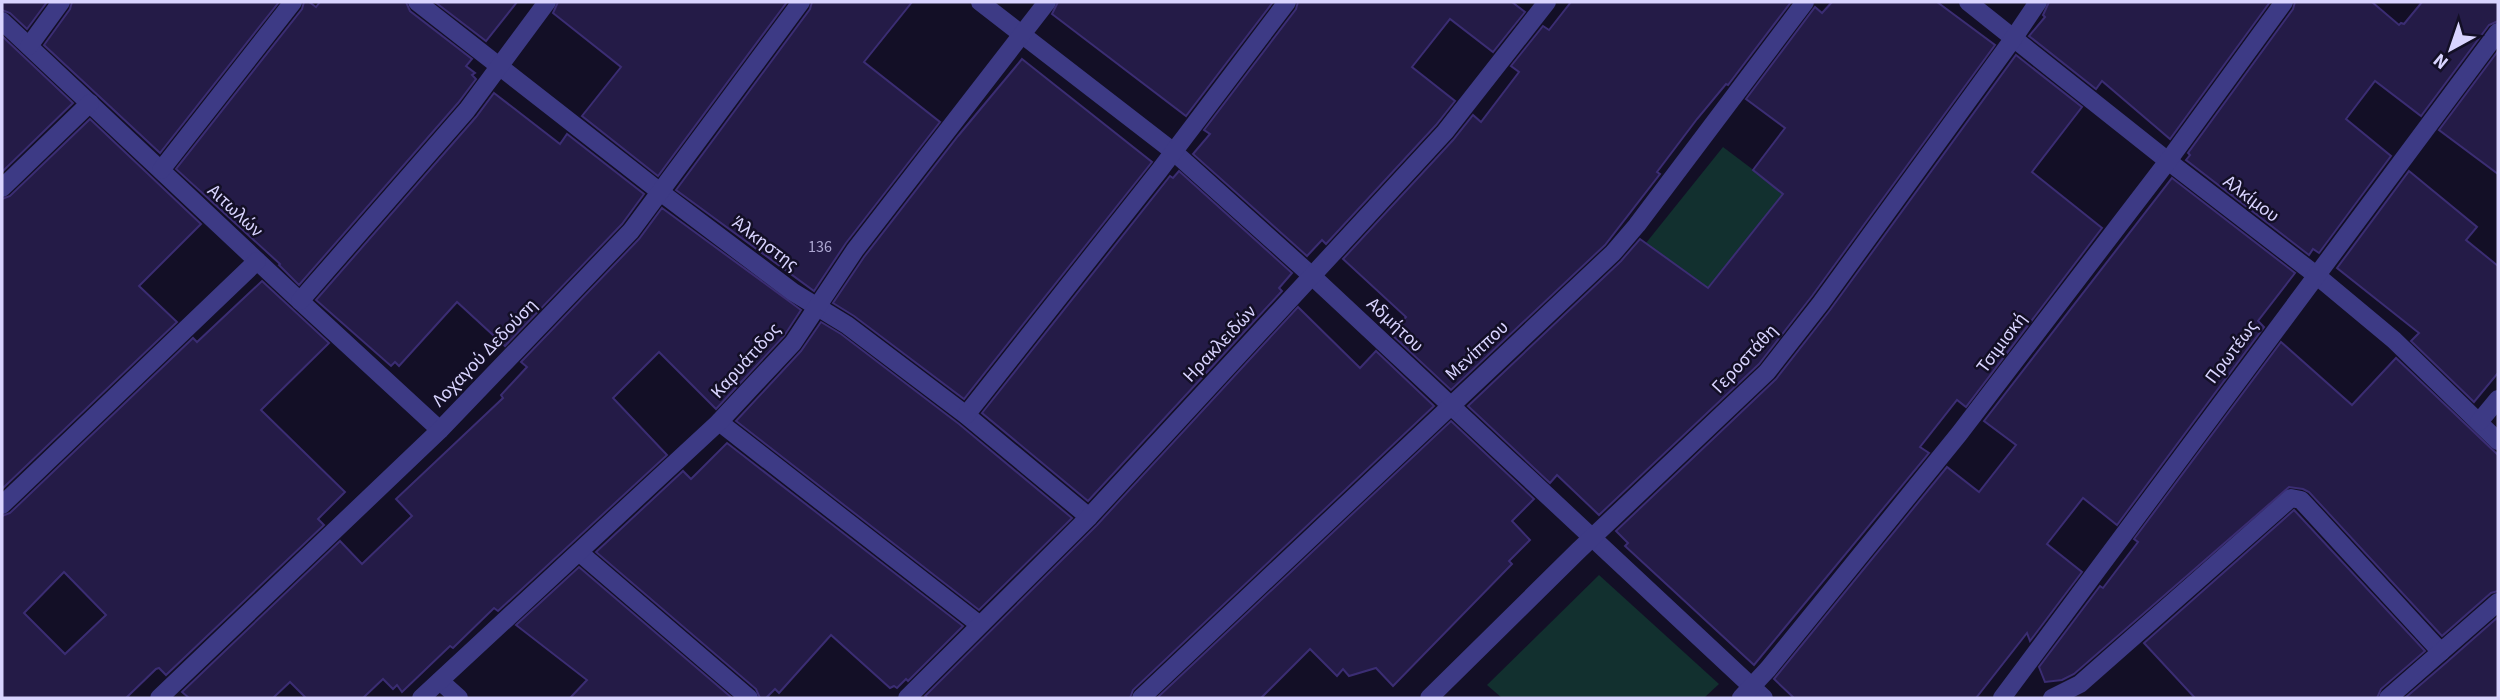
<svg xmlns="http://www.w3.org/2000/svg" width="2500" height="700" viewBox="0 0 2500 700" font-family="'Source Sans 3',sans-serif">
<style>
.green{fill:#12302f}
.building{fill:#241b47;stroke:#3b2d73;stroke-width:2;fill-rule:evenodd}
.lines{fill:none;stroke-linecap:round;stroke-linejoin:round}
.minor{stroke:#3d3a85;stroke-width:18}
.labels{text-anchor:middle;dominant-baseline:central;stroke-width:5;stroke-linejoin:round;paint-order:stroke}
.number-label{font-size:16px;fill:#aca6d1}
.street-label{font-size:19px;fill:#d9d4ff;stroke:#130f26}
</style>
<rect width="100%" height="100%" fill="#130f26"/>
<g class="green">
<polygon points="1723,147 1784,193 1708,288 1646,243"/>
<polygon points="1599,575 1719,684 1704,698 1502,698 1487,685"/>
</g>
<g class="building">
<polygon points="2,2 47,2 27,29 10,13 2,10"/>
<polygon points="72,2 279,2 160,153 44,45 70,9"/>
<polygon points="304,2 309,2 316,7 320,2 406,2 410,11 472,59 466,66 475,73 472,75 476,79 458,103 299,285 279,265 280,264 176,169 302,9"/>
<polygon points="435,2 517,2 486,41"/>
<polygon points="558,2 787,2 658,176 582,116 621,67 553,13"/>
<polygon points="812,2 912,2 864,62 940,122 846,243 814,291 676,190 810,9"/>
<polygon points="1058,2 1273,2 1186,116 1052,14"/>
<polygon points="1298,2 1512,2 1525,12 1493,52 1450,19 1412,67 1455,101 1436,125 1326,244 1322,240 1307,256 1193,154 1210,134 1204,130 1296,9"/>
<polygon points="1571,2 1791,2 1728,85 1726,84 1697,119 1657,172 1660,174 1605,245 1451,390 1391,334 1406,317 1343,259 1453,140 1473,115 1481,122 1519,72 1511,66 1543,26 1549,30"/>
<polygon points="1832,2 1937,2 1995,45 1812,296 1759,364 1599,515 1557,475 1550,483 1468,406 1621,261 1640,239 1708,288 1783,194 1753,170 1785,128 1746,99 1815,7 1822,13"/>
<polygon points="2049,2 2270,2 2170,139 2102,81 2096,89 2029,36 2045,17 2043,15"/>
<polygon points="2295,2 2372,2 2399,25 2401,23 2404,24 2422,2 2498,2 2498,21 2489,25 2421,116 2375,81 2346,119 2391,156 2319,253 2313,249 2309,255 2186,160 2190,155 2188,153 2293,9"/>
<polygon points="2,36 73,103 2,172"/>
<polygon points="2498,51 2498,174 2439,130"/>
<polygon points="2016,55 2082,107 2032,172 2102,228 1966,407 1957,400 1920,447 1929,453 1754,665 1625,546 1628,543 1616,531 1776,379 1830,310"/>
<polygon points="1022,59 1152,162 964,399 854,316 833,303 864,257 958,136"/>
<polygon points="494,93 560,144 567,134 644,194 622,224 505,346 457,302 399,366 395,362 391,366 316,300 476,117"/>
<polygon points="90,119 201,224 139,286 177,322 2,489 2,199 10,196"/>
<polygon points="1179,171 1292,273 1279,288 1282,291 1088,501 982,413 1170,176 1173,178"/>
<polygon points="2409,171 2477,227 2466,240 2498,266 2498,373 2474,402 2411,341 2419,333 2337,268"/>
<polygon points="2172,178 2295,273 2258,321 2264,327 2117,525 2083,498 2047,544 2082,572 2030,641 2027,633 1976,698 1794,698 1774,679 1947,467 1979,492 2016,445 1984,421"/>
<polygon points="662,208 801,310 784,336 716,409 659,352 613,398 667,455 498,611 494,608 453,648 450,646 402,692 397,685 393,689 383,679 363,698 306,698 290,682 273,698 189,698 182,692 340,541 362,564 412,516 396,499 503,398 501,395 527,367 521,362 639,239"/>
<path d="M 262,281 L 329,343 L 261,410 L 345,492 L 318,519 L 324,525 L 166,675 L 159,668 L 156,669 L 126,698 L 2,698 L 2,516 L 10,513 L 193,338 L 197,342 ZM 64,572 L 106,615 L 65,654 L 24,613 Z"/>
<polygon points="1298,307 1360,368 1376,351 1434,406 1133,690 1130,698 928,698 925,696 1097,525"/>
<polygon points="821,322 841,334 959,424 1072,518 979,610 736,421 801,351"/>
<polygon points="2281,342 2352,405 2396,358 2498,455 2498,591 2491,593 2442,636 2309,492 2303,489 2289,487 2074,674 2062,680 2045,682 2039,667 2100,586 2103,588 2138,542 2134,539"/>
<polygon points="1451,421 1534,499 1512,521 1530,540 1509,561 1512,564 1393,686 1376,668 1349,676 1343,669 1337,676 1310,649 1261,698 1157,698"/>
<polygon points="727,443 963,626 908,681 906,679 897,688 894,686 890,688 831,635 779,693 775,689 766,698 760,698 756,689 596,552 683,471 691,479"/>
<polygon points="2294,510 2425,651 2381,689 2377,698 2195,698 2144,643"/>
<polygon points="579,567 732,698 570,698 587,680 516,625"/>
<polygon points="2498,617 2498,698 2405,698 2448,661"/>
</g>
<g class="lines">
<g class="minor">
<polyline points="417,2 659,191 793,292 847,325 966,415 1089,517"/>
<polyline points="980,2 1174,152 1312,276 1764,698"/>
<polyline points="1968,2 2168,161 2316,275 2394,340 2498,441"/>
<polyline points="2,21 300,301 440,430"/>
<polyline points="29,46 61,2"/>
<polyline points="161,170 293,2"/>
<polyline points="2,188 90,103"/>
<polyline points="300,301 467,110 547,2"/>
<polyline points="966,415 1159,171 1287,2"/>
<polyline points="719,422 980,625"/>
<polyline points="2479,422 2498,399"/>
<polyline points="2,505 257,261"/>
<polyline points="580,553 749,698"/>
<polyline points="440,681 459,698"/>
<polyline points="159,698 440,430 631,231 801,2"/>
<polyline points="421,698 719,422 793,343 855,250 1047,2"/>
<polyline points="907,698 1089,517 1445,132 1547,2"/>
<polyline points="1141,698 1613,253 1637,225 1805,2"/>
<polyline points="1429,698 1579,550 1767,372 1821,303 2013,39 2038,2"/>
<polyline points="1741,698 1768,669 1959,434 2168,161 2284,2"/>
<polyline points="2002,698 2498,32"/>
<polyline points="2052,698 2080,684 2291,498 2301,500 2441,652"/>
<polyline points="2388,698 2498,602"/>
</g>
</g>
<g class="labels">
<g class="number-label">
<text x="820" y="247">136</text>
</g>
<g class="street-label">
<text transform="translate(2251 199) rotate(37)">Αλκίμου</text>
<text transform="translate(235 211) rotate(43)">Αιτωλών</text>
<text transform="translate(765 244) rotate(37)">Άλκηστης</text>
<text transform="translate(1395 325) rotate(43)">Αδμήτου</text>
<text transform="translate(2002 343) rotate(-53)">Τσιμισκή</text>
<text transform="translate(1220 344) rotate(-47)">Ηρακλειδών</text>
<text transform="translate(1477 351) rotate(-43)">Μενίππου</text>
<text transform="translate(2232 352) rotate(-53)">Πρωτέως</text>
<text transform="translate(485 353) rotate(-46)">Λοχαγού Δεδούση</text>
<text transform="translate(1745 359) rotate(-47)">Γεροστάθη</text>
<text transform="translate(746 361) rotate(-48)">Καρυάτιδος</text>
</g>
</g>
<rect width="2500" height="700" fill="none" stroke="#d9d4ff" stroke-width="7"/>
<g transform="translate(2451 49) rotate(220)" stroke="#130f26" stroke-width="5" paint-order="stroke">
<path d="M0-5L12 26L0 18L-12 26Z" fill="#d9d4ff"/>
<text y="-10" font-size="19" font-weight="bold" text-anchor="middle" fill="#d9d4ff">N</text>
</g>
</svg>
